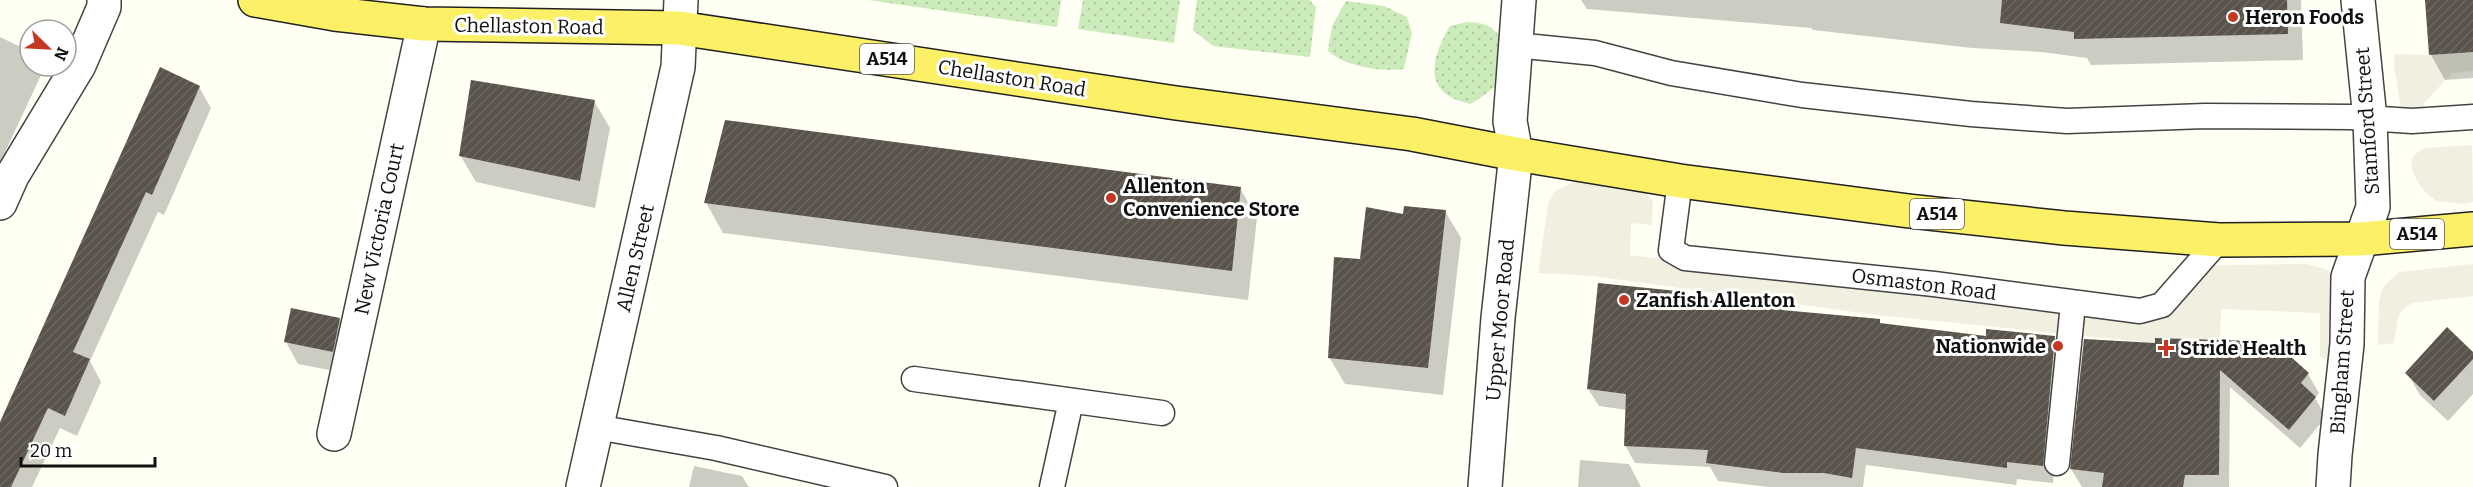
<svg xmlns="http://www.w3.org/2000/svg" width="2473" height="487" viewBox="0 0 2473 487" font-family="Bitter,serif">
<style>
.grass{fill:url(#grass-dots)}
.plaza{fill:#f1efe0}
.shadow{fill:#0003}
.building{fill:url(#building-hatch)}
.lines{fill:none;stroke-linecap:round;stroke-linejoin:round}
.service-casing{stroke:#434343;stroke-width:27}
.minor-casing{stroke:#434343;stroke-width:36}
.tertiary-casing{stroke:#434343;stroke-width:36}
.primary-casing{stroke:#212121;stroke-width:36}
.service{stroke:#fff;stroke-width:24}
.minor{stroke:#fff;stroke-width:33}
.tertiary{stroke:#fff;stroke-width:33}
.primary{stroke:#fcf166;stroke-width:33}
.poi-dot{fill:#c53723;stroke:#fff;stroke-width:2}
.labels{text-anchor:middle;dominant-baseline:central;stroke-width:6;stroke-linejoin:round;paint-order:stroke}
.shield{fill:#fff;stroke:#585858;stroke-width:1.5}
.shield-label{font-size:18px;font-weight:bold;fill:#101010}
.poi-label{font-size:20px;font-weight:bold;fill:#101010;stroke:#fff;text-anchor:start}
.street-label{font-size:20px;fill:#101010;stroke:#fff}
</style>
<defs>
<pattern id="grass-dots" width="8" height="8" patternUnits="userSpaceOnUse" patternTransform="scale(1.5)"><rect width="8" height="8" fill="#ccebbb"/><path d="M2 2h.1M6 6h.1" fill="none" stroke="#aec8a0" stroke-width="1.8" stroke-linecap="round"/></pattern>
<pattern id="building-hatch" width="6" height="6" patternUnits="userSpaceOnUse" patternTransform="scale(1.5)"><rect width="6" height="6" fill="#59534c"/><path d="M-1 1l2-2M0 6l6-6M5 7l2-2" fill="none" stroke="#6c6761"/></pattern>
</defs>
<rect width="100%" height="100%" fill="#fffff3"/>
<g class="grass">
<polygon points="868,0 1061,0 1057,27"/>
<polygon points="1083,0 1180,0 1174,43 1078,29"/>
<polygon points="1197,0 1309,0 1316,7 1310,57 1213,46 1193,30"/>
<path d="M 1346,1 L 1384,6 L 1407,17 L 1412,33 L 1404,69 C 1381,72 1346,67 1328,51 L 1332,26 Z"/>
<path d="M 1467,22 C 1486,23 1491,25 1503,40 C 1501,80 1507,81 1471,104 C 1422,94 1430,60 1450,26 Z"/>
</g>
<g class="plaza">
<polygon points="2473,52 2473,71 2452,73 2424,103 2424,120 2401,109 2394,66 2395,54 2429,55"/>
<polygon points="2472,145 2473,202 2463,204 2436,201 2423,190 2413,173 2411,163 2414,155 2424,148"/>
<polygon points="1580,179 1644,189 1653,202 1652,225 1631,223 1630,255 2117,316 2151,322 2167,311 2212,265 2307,264 2328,270 2340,286 2338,364 2320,357 2320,313 2221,309 2220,340 2155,343 1876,315 1593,276 1538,273 1548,204 1555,191"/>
<polygon points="2473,264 2473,296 2413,303 2404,308 2398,317 2394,343 2378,345 2379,301 2382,289 2390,280 2400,272"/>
</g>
<g class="shadow">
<polygon points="1581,0 2301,0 2303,60 2091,65 2087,58 2041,52 1972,48 1813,30 1811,28 1587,9"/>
<polygon points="2427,0 2473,0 2473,78 2445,80 2431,55"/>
<polygon points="0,37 29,51 30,66 38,66 42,73 0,163"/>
<polygon points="199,87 211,108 164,215 158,212 90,361 101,382 77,436 60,428 32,487 0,487 0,425"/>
<polygon points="594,101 610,128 595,208 476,182 460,155"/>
<polygon points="726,122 1240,188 1257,218 1248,300 723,233 706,203"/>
<polygon points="1445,211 1461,238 1443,395 1345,384 1329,357 1361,260 1404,215"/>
<polygon points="1676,292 1680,299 1781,309 1783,312 1879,321 1882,325 1987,338 2055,337 2065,355 2053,483 2017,479 2016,485 1866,465 1863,487 1769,487 1718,481 1710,467 1635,463 1625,445 1627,410 1599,406 1588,389"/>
<polygon points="339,319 352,341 345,373 298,364 286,342"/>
<polygon points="2085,340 2264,353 2308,374 2319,393 2315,398 2326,417 2300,448 2230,387 2229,487 2082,487 2071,469"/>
<polygon points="2473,354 2473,394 2448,421 2420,395 2407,373"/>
<polygon points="1580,460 1629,464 1641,487 1578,487"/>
<polygon points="694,466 742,476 748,486 751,487 689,487"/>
</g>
<g class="building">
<polygon points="2002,0 2287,0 2288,34 2074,39 2074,32 2000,23"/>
<polygon points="2425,0 2473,0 2473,52 2429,55"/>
<polygon points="160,67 200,86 152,195 146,192 73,352 90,359 65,416 48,408 11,487 0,487 0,422"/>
<polygon points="471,80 595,100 580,181 459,156"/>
<polygon points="725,120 1241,187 1232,271 704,203"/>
<polygon points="1404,206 1446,210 1428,368 1328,358 1334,257 1360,259 1366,207 1403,214"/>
<polygon points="1598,283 1677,291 1676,297 1782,307 1782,310 1880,319 1880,323 1986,336 1986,329 2055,336 2043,466 2007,462 2007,468 1856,448 1852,478 1824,473 1783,473 1706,463 1708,450 1624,446 1626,394 1587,389"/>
<polygon points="291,308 340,318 333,352 284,342"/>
<polygon points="2447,327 2473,352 2473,359 2434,401 2405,373"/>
<polygon points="2155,338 2252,341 2264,351 2273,341 2309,373 2301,383 2316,397 2289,430 2220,370 2219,475 2185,475 2183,487 2102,487 2104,473 2070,469 2084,339 2155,343"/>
</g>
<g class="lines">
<g class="service-casing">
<g id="service">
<polyline points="1515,45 1595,53 1671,73 1802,95 1971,114 2067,121 2205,116 2351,117 2412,121 2473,117"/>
<polyline points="1680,181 1671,250 1685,258 1934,284 2140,311 2162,305 2219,240"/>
<polyline points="914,379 1162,413"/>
<polyline points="596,427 716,448 885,487"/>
<polyline points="2057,463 2073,304"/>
<polyline points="1052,487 1071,401"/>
</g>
</g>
<g class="minor-casing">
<g id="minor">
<polyline points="1516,154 1510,121 1519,0"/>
<polyline points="0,203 12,176 79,65 104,7 104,0"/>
<polyline points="334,434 424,24"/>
<polyline points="583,487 678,67 681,0"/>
<polyline points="2333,487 2335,455 2347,344 2348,277 2373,207 2370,119 2358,0"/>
</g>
</g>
<g class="tertiary-casing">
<polyline id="tertiary" points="1485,487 1498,318 1516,154"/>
</g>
<g class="primary-casing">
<polyline id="primary" points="255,0 335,14 424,24 679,28 1176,103 1412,134 1516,154 1680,181 1909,211 2064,228 2219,240 2361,239 2473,229"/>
</g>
<use href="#service" class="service"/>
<use href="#minor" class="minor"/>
<use href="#tertiary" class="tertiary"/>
<use href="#primary" class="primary"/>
</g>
<g class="poi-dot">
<circle cx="2233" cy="17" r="6"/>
<circle cx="1111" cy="198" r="6"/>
<circle cx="1624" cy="300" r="6"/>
<circle cx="2058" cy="346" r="6"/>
<path d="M2163 339h6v6h6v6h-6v6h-6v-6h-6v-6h6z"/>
</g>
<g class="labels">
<g class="shield">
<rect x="860" y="44" width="54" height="30" rx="4.5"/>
<rect x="1910" y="199" width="54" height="30" rx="4.5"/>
<rect x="2390" y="219" width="54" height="30" rx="4.5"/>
</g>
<g class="shield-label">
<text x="887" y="59">A514</text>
<text x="1937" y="214">A514</text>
<text x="2417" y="234">A514</text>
</g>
<g class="poi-label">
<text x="2245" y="17">Heron Foods</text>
<text x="1123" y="186">Allenton<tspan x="1123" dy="23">Convenience Store</tspan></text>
<text x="1636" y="300">Zanfish Allenton</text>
<text x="2046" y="346" text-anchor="end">Nationwide</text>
<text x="2180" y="348">Stride Health</text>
</g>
<g class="street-label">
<text transform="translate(529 26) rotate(1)">Chellaston Road</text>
<text transform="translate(1012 78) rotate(9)">Chellaston Road</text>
<text transform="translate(2367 121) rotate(-94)">Stamford Street</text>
<text transform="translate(379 229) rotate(-78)">New Victoria Court</text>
<text transform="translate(635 258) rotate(-77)">Allen Street</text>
<text transform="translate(1924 284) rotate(7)">Osmaston Road</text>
<text transform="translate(1500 320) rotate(-85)">Upper Moor Road</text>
<text transform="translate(2342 362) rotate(-86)">Bingham Street</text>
</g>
</g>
<g transform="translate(48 48) rotate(114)"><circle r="28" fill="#ffffff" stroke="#9f9f9f" stroke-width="1.5"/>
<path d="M0-4.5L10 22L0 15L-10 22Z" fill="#c53723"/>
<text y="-9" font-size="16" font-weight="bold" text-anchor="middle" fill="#101010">N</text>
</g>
<path d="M21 457v9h134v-9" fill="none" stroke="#101010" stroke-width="3"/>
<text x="30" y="457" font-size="18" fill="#101010" stroke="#ffffff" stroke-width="4.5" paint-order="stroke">20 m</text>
</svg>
